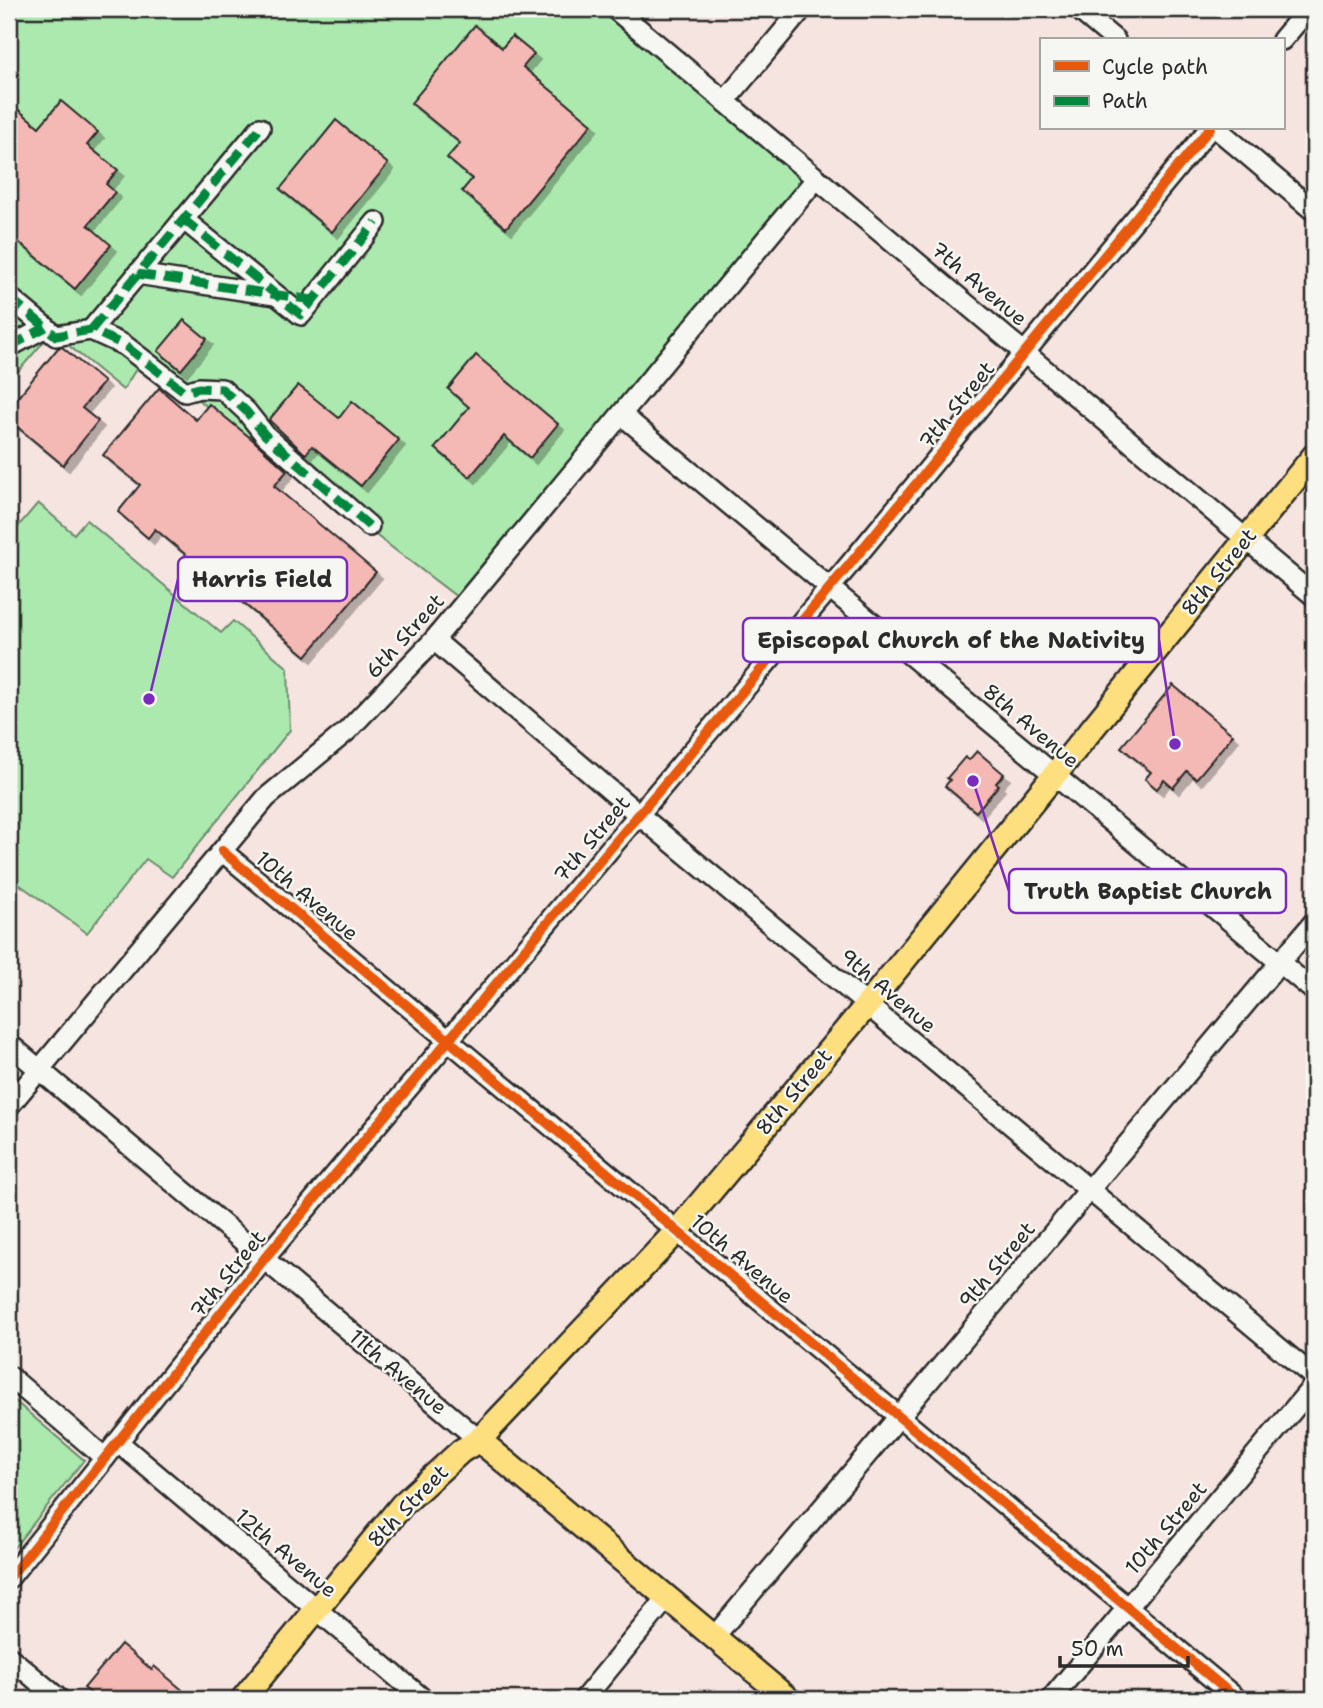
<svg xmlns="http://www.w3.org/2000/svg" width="1323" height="1708" viewBox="0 0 1323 1708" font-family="'Shantell Sans',sans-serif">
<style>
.green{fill:#ace9af;stroke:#6c8a6d;stroke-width:2}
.building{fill:#f5b9b5;stroke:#2b2b2b;stroke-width:2;filter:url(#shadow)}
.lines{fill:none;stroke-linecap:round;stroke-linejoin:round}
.minor-casing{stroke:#2b2b2b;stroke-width:24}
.major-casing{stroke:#2b2b2b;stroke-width:28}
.minor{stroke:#f6f6f2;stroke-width:19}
.major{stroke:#fedf80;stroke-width:23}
.quiet{stroke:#00873e;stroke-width:9;stroke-dasharray:18 9;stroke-linecap:butt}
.cycleway-casing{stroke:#f6f6f2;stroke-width:15}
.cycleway{stroke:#e8590c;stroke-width:10}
.labels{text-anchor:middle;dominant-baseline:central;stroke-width:5;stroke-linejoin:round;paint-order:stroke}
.street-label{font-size:21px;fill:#2b2b2b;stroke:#f6f6f2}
.leader{fill:none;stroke:#7b2cbf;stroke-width:2.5}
.callout-dot{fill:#7b2cbf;stroke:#f6f6f2;stroke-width:2.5}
.callout{fill:#f6f6f2;stroke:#7b2cbf;stroke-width:2.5}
.callout-label{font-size:23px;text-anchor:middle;font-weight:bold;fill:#2b2b2b}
</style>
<defs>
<filter id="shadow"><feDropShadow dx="6" dy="6" stdDeviation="0" flood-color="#0004"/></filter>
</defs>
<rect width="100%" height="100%" fill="#f6e4e0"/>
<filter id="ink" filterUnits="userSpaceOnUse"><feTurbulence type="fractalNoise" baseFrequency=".0143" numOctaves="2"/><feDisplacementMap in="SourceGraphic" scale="14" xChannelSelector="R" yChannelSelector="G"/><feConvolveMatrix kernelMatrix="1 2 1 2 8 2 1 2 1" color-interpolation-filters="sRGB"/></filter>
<g filter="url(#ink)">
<g class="green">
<polygon points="9,9 615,9 816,179 465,603 143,358 123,390 52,332 9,382"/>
<polygon points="38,503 74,534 86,520 221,633 233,621 288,668 290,730 172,877 146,859 87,933 9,877 9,537"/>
<polygon points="9,1396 84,1460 9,1554"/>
</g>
<g class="building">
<polygon points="475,25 502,48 512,36 534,54 523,67 592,124 506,228 462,191 472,179 447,158 460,143 411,103"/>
<polygon points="61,101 98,132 87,145 118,170 106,184 115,192 88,225 111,245 75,289 9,234 9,102 39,127"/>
<polygon points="336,120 388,164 332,232 280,189"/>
<polygon points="184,320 207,339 181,370 158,351"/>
<polygon points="62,347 104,382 82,408 98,421 63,465 9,420 9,408 58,348"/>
<polygon points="476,355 558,424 530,458 504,436 470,477 435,448 469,407 448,389"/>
<polygon points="298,385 339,418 352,401 399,440 361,486 312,446 306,454 303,452 269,420"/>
<polygon points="159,388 196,420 209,404 253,440 287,471 274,486 376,572 306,656 155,529 148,538 118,512 140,485 103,455"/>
<polygon points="1173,685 1233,735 1196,779 1187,771 1173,788 1164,780 1157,789 1145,779 1151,772 1121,747"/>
<polygon points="977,751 1004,774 996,783 999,785 976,812 945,786 950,780 947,778 965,757 969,760"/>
<polygon points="121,1644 152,1670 154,1666 193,1699 98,1699 84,1688"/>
</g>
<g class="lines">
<g class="minor-casing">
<g id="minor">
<polyline points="615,9 1314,596"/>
<polyline points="1078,9 1115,40"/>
<polyline points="1282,40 1308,9"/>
<polyline points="725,101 802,9"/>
<polyline points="1216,128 1314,211"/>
<polyline points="183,219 301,315 376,222"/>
<polyline points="137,274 275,295"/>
<polyline points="9,297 56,336 91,330 124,345 185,392 199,388 222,389 246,411 265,435 369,526"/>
<polyline points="91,330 260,128"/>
<polyline points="9,347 46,327"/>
<polyline points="622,415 1314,991"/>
<polyline points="434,640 638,814 1314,1377"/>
<polyline points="222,851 1237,1699"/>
<polyline points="9,1044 479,1440"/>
<polyline points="9,1106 266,798 347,731 434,640 816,179"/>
<polyline points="9,1376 105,1458"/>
<polyline points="118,1442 423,1699"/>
<polyline points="9,1578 264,1259 850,564 1210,128"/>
<polyline points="714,1637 1314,922"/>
<polyline points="9,1657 59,1699"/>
<polyline points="584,1699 667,1598"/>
<polyline points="1051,1699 1314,1385"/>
</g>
</g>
<g class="major-casing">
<g id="major">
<polyline points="479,1440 788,1699"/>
<polyline points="243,1699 402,1505 461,1451 479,1440 678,1230 868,1004 1314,456"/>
</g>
</g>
<use href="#minor" class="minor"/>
<use href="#major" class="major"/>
<g class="quiet">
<polyline points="183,219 301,315 376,222"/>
<polyline points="137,274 313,300"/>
<polyline points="9,297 56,336 91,330 124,345 185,392 199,388 222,389 246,411 265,435 369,526"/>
<polyline points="91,330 260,128"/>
<polyline points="9,347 46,327"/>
</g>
<g class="cycleway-casing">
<g id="cycleway">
<polyline points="222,851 1237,1699"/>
<polyline points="9,1578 264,1259 850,564 1210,128"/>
</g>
</g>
<use href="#cycleway" class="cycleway"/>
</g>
</g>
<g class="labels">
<g class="street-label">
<text transform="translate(979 284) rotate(40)">7th Avenue</text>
<text transform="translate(957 405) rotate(-51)">7th Street</text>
<text transform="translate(1219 572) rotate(-51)">8th Street</text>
<text transform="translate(405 636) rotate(-48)">6th Street</text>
<text transform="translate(1031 726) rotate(40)">8th Avenue</text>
<text transform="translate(592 839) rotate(-50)">7th Street</text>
<text transform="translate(307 896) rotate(40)">10th Avenue</text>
<text transform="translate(888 991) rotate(40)">9th Avenue</text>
<text transform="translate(794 1092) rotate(-50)">8th Street</text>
<text transform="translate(742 1259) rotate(40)">10th Avenue</text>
<text transform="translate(997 1265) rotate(-50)">9th Street</text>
<text transform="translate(228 1274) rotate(-51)">7th Street</text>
<text transform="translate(398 1372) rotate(40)">11th Avenue</text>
<text transform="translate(408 1506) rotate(-46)">8th Street</text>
<text transform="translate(1166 1528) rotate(-50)">10th Street</text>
<text transform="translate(286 1553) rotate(40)">12th Avenue</text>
</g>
</g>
<path class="leader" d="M149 699L178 579M1175 744L1159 640M973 781L1009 891"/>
<g class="callout-dot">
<circle cx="149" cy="699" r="7"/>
<circle cx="1175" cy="744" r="7"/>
<circle cx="973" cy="781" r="7"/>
</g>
<g class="callout">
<rect x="178" y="557" width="169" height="44" rx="7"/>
<rect x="743" y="618" width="416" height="44" rx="7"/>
<rect x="1009" y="869" width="277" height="44" rx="7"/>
</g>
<g class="callout-label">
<text x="262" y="587">Harris Field</text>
<text x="951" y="648">Episcopal Church of the Nativity</text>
<text x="1148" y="899">Truth Baptist Church</text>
</g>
<rect width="1323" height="1708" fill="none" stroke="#f6f6f2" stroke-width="35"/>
<rect x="18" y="18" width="1288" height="1673" fill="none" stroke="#2b2b2b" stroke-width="2.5" filter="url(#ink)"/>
<rect x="1040" y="38" width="245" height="91" fill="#f6f6f2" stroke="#a5a5a2" stroke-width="2"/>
<rect x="1054" y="61" width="35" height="10" fill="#e8590c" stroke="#a5a5a2" stroke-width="2"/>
<text x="1102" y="74" font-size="21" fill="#2b2b2b">Cycle path</text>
<rect x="1054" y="96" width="35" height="10" fill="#00873e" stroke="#a5a5a2" stroke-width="2"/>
<text x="1102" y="108" font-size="21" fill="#2b2b2b">Path</text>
<path d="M1060 1656v10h128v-10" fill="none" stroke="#2b2b2b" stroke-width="3.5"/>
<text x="1071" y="1656" font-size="21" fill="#2b2b2b" stroke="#f6f6f2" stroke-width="5" paint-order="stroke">50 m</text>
</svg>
